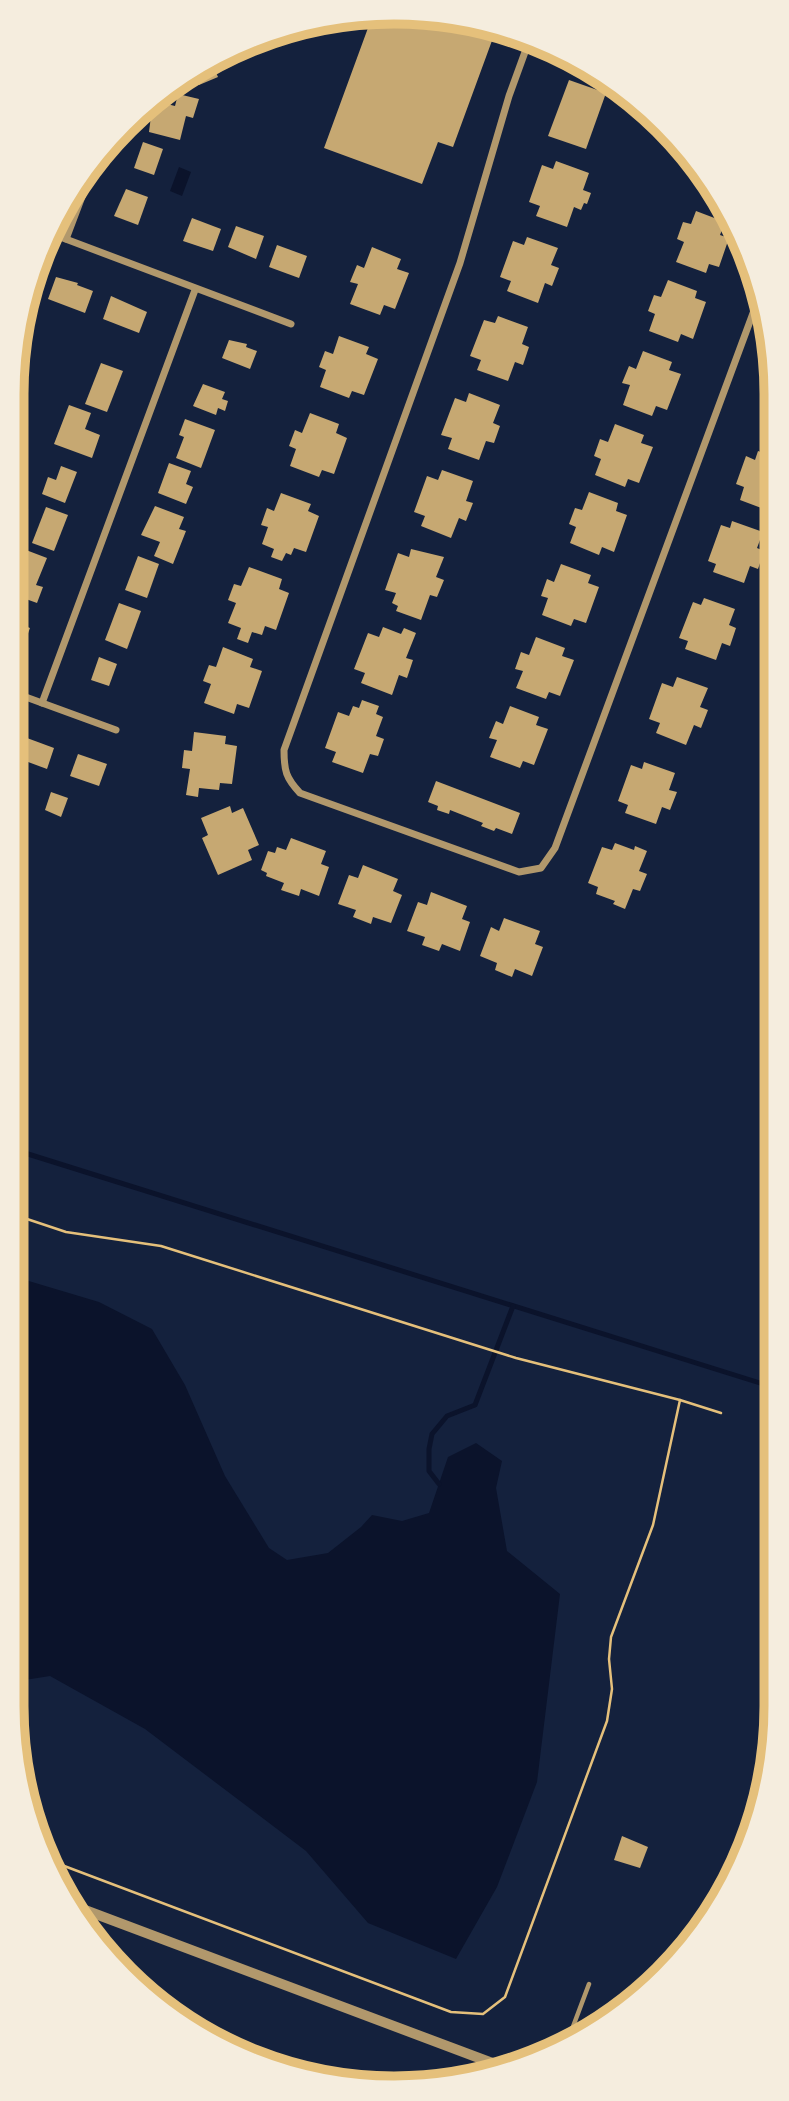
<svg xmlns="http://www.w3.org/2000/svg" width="789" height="2101" viewBox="0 0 789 2101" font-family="'DM Sans',sans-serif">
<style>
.water{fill:#0b132b}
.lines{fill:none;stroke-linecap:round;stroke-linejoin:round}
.stream{stroke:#0b132b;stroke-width:5}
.building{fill:#c6a872}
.path{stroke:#e5c07b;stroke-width:2.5}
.service{stroke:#b1986c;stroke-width:4.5}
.minor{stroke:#b1986c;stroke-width:7}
.tertiary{stroke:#b1986c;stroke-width:10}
.rim{fill:none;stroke:#e5c07b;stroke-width:9}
</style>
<rect width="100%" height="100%" fill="#14213d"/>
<g class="water">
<polygon points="179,167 191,172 182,196 170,191"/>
<polygon points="12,1276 99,1302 152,1329 185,1385 225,1476 269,1548 287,1560 328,1553 361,1527 372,1515 402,1521 429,1513 448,1457 476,1443 502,1461 496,1488 507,1551 560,1594 537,1782 497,1887 456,1959 368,1923 306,1851 145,1729 50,1676 12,1682"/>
</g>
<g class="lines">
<g class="stream">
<polyline points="12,1149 776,1388"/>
<polyline points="439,1484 429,1471 429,1449 432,1434 447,1416 475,1405 513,1306"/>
</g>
</g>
<g class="building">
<polygon points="372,17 497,27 453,147 438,142 422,184 324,148"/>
<polygon points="211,61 218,77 199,85 193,73 204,63"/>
<polygon points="569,80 606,93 586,149 548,136"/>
<polygon points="178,94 199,99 193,118 186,116 180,140 149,132 152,108 159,102 175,106"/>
<polygon points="143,142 163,149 154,175 134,168"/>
<polygon points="556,161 589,173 583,190 591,193 587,204 584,203 581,210 574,207 567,227 536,216 540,206 529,202 542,165 553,169"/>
<polygon points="709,182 720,200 704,194"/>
<polygon points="126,189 148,197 138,225 114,216"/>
<polygon points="696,211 725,222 720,235 729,238 719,267 709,264 706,273 676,262 684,242 677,239 683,222 691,224"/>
<polygon points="192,218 221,229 213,251 183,241"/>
<polygon points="236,226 264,236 256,259 228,247"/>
<polygon points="527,237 558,248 551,265 559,268 552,286 545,283 538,303 507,291 511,281 500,277 513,241 524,245"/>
<polygon points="277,245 307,256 299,278 269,267"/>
<polygon points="372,247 401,259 397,269 409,273 395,309 384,305 380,315 350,304 358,284 350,282 357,265 364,268"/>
<polygon points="37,271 47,275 39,297 27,292"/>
<polygon points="56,277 78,283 77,285 93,291 85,313 48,299"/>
<polygon points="668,280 697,291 695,298 706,302 693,339 681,334 678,342 649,331 655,314 648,311 654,295 661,297"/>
<polygon points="111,296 147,312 139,333 103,319"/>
<polygon points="24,307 33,311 28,323 22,321"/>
<polygon points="498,316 528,327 522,344 529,347 523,365 515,362 508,381 477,370 481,360 470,356 484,320 495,323"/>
<polygon points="339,336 369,347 366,354 378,359 364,395 352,391 349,398 320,387 326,370 319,367 325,351 333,354"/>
<polygon points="229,340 247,344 246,347 257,351 250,369 222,358"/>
<polygon points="643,351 672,362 669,370 681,374 667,410 656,406 652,416 623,405 630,385 622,383 629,366 636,369"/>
<polygon points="101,363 123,371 107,412 85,404"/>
<polygon points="15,376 25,380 18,397 12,395"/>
<polygon points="203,384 225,392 222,399 228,401 225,411 218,408 216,415 193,406"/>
<polygon points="771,390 774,391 774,429 767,426 772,414 764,411"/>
<polygon points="469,393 500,405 493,423 500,426 494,443 486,441 479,460 448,449 452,438 441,435 455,398 466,402"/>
<polygon points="69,405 91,413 85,429 100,435 92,458 54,444"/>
<polygon points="310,413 339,424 336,433 347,438 334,474 322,470 319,477 290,466 296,449 289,446 295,430 302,433"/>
<polygon points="185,419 215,430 201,468 176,458 184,437 179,435"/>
<polygon points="615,424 644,435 641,443 653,447 639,483 628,479 625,487 595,475 601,459 594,456 600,439 608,442"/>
<polygon points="758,451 774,457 774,499 769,511 740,500 744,487 736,484 746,456 755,460"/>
<polygon points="169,463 191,471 186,484 193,487 186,504 158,493"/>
<polygon points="61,466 77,472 65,503 42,494 48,477 56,480"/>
<polygon points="442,470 473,481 466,501 473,503 466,521 459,518 451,538 421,526 425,516 414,512 427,476 438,480"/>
<polygon points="589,492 618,503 616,511 627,515 614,552 602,547 599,555 570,543 576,527 569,524 575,508 582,510"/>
<polygon points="281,493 311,504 308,511 319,516 306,552 294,548 291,555 286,553 282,561 271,557 274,549 262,544 268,527 261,525 267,508 274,511"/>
<polygon points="155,506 184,517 179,529 186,531 173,564 154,556 160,542 141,535"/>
<polygon points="46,507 68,515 54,551 32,543"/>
<polygon points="732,521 763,532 757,548 764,551 758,569 750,566 744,583 713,572 716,564 708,561 721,525 730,528"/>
<polygon points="411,549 444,557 436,577 444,580 437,597 430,595 421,620 396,611 398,606 392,603 396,593 385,590 398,553 409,557"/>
<polygon points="26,550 47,558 36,585 43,587 37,603 12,594 12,584"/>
<polygon points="138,556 159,564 147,598 125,590"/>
<polygon points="561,564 591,575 588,583 599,587 586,623 574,619 571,626 542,615 548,598 541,596 547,579 554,582"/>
<polygon points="249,567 282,579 279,589 289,593 276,630 265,626 262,635 252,632 248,643 237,639 241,628 228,623 236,603 228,600 234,584 241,586"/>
<polygon points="704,598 735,609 729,625 736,628 730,646 722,643 716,660 685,649 688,641 679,638 693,602 701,605"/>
<polygon points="119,603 141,611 127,649 105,640"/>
<polygon points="12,621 30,628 23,647 12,643"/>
<polygon points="383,627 401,634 404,628 416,633 406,658 413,660 407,678 399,675 392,695 361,683 365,673 354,669 368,633 379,637"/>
<polygon points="536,637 565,648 562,656 574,660 560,696 549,692 546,699 516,688 523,671 515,669 521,652 529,655"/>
<polygon points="223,647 253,659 250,667 262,671 249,708 237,704 234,714 204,703 211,684 203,681 209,665 216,667"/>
<polygon points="99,657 117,664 109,686 91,680"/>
<polygon points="677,677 708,688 700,707 708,710 701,728 694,725 686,745 656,733 660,723 649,719 662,683 673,687"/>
<polygon points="362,700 379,706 376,714 383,717 376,736 384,739 378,756 370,754 363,773 332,762 336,752 325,748 338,712 349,716 353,706 359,708"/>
<polygon points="510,706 539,717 536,725 548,729 534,765 523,761 520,768 490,757 497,740 489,738 496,721 503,724"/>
<polygon points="194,732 226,736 225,744 237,746 232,784 220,783 219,790 199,788 198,797 186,795 190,769 182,768 184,750 192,751"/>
<polygon points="27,738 54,748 47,769 20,759"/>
<polygon points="78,754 107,764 99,786 70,776"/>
<polygon points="644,762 675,773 669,790 677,792 670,810 662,807 656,824 625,813 628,805 618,801 631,765 642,769"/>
<polygon points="436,781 520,813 512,834 496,828 494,831 481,826 483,823 450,810 449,814 437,810 438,806 428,802"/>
<polygon points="51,792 68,798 61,817 45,810"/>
<polygon points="230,806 232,813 243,808 259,845 248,850 252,860 218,875 202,838 208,835 201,818"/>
<polygon points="291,838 326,851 321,864 329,867 319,896 301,889 299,896 281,890 284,883 266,876 267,873 261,870 268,851 275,853 277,847 286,850"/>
<polygon points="615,843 634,850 635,846 647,851 639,871 647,874 640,891 633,889 625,909 613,904 615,901 596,894 598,887 588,883 602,847 612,850"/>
<polygon points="363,865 398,879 393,891 402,895 391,923 373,917 371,924 353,917 356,910 338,904 349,875 358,878"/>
<polygon points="431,892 467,906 462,919 470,922 460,951 442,944 439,951 422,945 425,937 407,931 418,902 427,905"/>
<polygon points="504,918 540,931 535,944 543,947 532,976 515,969 512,977 495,970 497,963 480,956 491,927 499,931"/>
<polygon points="26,1790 33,1795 35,1799 33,1806 29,1809"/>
<polygon points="622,1836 648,1847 640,1868 614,1860"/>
</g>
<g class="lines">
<g class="path">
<polyline points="12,1214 66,1232 161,1246 516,1358 680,1400 653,1525 611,1637 609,1659 612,1689 607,1721 505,1997 483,2014 451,2012 51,1861"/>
<polyline points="680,1400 721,1413"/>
</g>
<g class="service">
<polyline points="307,28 317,28 327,21"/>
<polyline points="738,1858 768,1776"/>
<polyline points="568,2040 589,1984"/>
</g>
<g class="minor">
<path d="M 529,41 L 509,96 L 460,263 L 284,750 C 284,771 286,778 300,793 L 519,872 L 541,868 L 555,848 L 759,297"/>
<polyline points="55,235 291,324"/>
<polyline points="66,239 97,157"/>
<polyline points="12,692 116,730"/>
<polyline points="42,703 195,290"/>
</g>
<polyline class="tertiary" points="77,1907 503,2067"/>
</g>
<path d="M0 0H789V2101H0ZM394 24H394A370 370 0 0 1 764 394V1706A370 370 0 0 1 394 2076H394A370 370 0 0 1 24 1706V394A370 370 0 0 1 394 24Z" fill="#f5edde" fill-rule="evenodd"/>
<path class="rim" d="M394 24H394A370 370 0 0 1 764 394V1706A370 370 0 0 1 394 2076H394A370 370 0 0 1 24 1706V394A370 370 0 0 1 394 24Z"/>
</svg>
